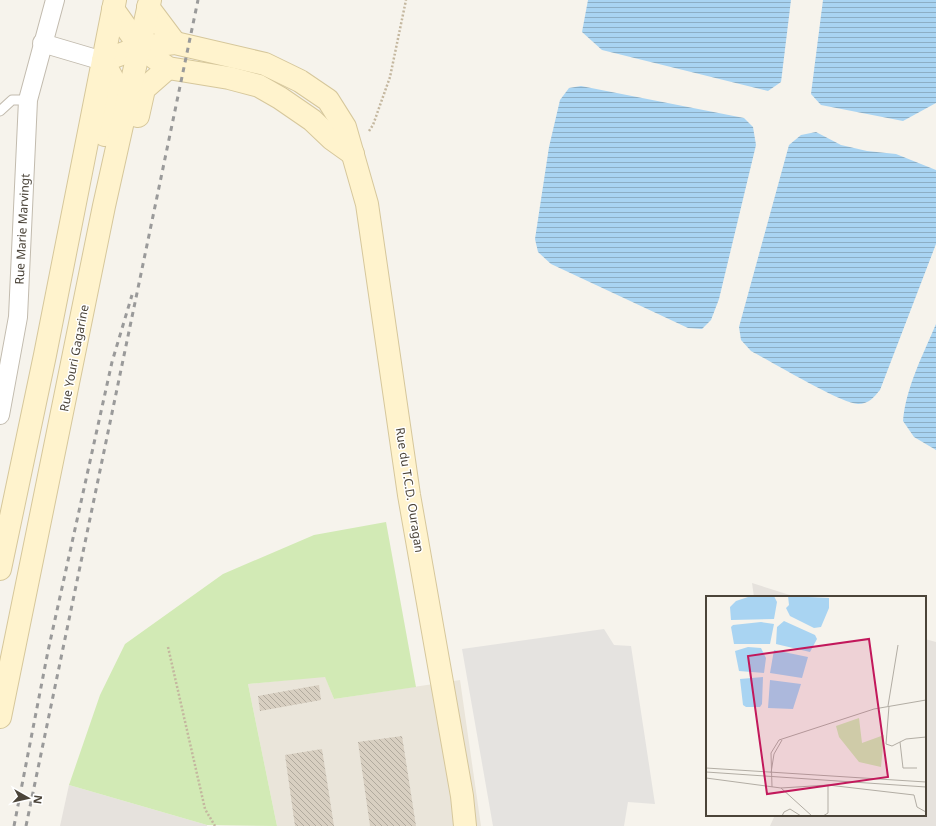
<svg xmlns="http://www.w3.org/2000/svg" width="936" height="826" viewBox="0 0 936 826" font-family="'Noto Sans',sans-serif">
<style>
.residential{fill:#eae5da}
.industrial{fill:#e6e2dd}
.garden{fill:#d2eab5}
.parking{fill:#e5e3e0}
.water{fill:url(#water-rules)}
.building{fill:url(#building-back-hatch)}
.lines{fill:none;stroke-linecap:round;stroke-linejoin:round}
.lane-casing{stroke:#c2bbae;stroke-width:11}
.street-casing{stroke:#c2bbae;stroke-width:20}
.secondary-casing{stroke:#d6c79b;stroke-width:24}
.path{stroke:#c4b79f;stroke-width:2.5;stroke-dasharray:2 2;stroke-linecap:butt}
.lane{stroke:#fff;stroke-width:9}
.street{stroke:#fff;stroke-width:18}
.secondary{stroke:#fff3cd;stroke-width:22}
.rail{stroke:#9a9a9a;stroke-width:3;stroke-dasharray:5 5;stroke-linecap:butt}
.labels{text-anchor:middle;dominant-baseline:central;stroke-width:3;stroke-linejoin:round;paint-order:stroke}
.street-label{font-size:12px;fill:#4b4439;stroke:#fff}
.inset-road{fill:none;stroke:#b2ada4;stroke-width:1}
.view{fill:#c2185b;fill-opacity:0.15;stroke:#c2185b;stroke-width:2}
.inset-edge{fill:none;stroke:#4b4439;stroke-width:2}
</style>
<defs>
<pattern id="water-rules" width="6" height="5" patternUnits="userSpaceOnUse"><rect width="6" height="5" fill="#a9d4f2"/><path d="M0 2.5h6" fill="none" stroke="#8caec5"/></pattern>
<pattern id="building-back-hatch" width="6" height="6" patternUnits="userSpaceOnUse"><rect width="6" height="6" fill="#d8cfc1"/><path d="M-1 5l2 2M0 0l6 6M5-1l2 2" fill="none" stroke="#b1aa9e"/></pattern>
</defs>
<rect width="100%" height="100%" fill="#f6f3ec"/>
<polygon class="residential" points="325,676 334,699 460,680 481,826 277,826 248,684"/>
<g class="industrial">
<polygon points="752,583 796,597 754,597"/>
<polygon points="925,639 936,642 936,826 770,826 775,815 925,815"/>
<polygon points="69,785 207,825 207,826 60,826"/>
</g>
<polygon class="garden" points="386,522 416,687 334,699 325,677 248,684 277,826 207,825 69,785 100,695 125,644 223,574 314,535"/>
<polygon class="parking" points="604,629 614,645 631,646 655,804 628,802 624,826 493,826 462,649"/>
<g class="water">
<polygon points="588,0 791,0 781,82 768,91 602,50 582,32"/>
<polygon points="823,0 936,0 936,103 903,121 821,105 811,94"/>
<polygon points="581,86 744,118 753,127 756,145 719,299 711,320 702,329 688,328 551,264 538,252 535,239 549,147 560,100 569,88"/>
<path d="M 816,132 L 841,145 L 867,151 L 896,154 L 936,170 L 936,244 L 880,390 C 874,397 869,404 858,404 C 842,404 770,361 751,351 L 741,340 L 739,327 L 789,145 L 801,135 Z"/>
<path d="M 936,324 L 936,450 L 914,437 L 903,421 C 906,387 923,355 936,324 Z"/>
</g>
<g class="building">
<polygon points="319,685 321,700 260,711 258,696"/>
<polygon points="402,736 416,826 370,826 358,742"/>
<polygon points="322,749 334,826 295,826 285,755"/>
</g>
<g class="lines">
<g class="lane-casing">
<polyline id="lane" points="0,111 12,100 28,100"/>
</g>
<g class="street-casing">
<g id="street">
<polyline points="42,43 103,61"/>
<polyline points="0,415 18,317 28,100 55,0"/>
</g>
</g>
<g class="secondary-casing">
<g id="secondary">
<polyline points="148,7 175,43"/>
<polyline points="113,9 140,47 168,68 229,78 259,86 280,98 312,120 332,139 353,154"/>
<polyline points="103,61 140,47 175,43 265,64 300,81 328,100 345,127 367,204 409,495 462,796 465,826"/>
<polyline points="103,61 116,85 105,135"/>
<polyline points="138,116 144,89 168,68"/>
<polyline points="0,569 45,355 115,0"/>
<polyline points="0,717 104,206 150,0"/>
</g>
</g>
<g class="path">
<polyline points="369,131 373,125 390,77 406,0"/>
<polyline points="168,647 205,809 215,826"/>
</g>
<use href="#lane" class="lane"/>
<use href="#street" class="street"/>
<use href="#secondary" class="secondary"/>
<g class="rail">
<polyline points="14,826 48,651 112,362 132,295"/>
<polyline points="26,826 198,0"/>
</g>
</g>
<g class="labels">
<g class="street-label">
<text transform="translate(22 229) rotate(-87)">Rue Marie Marvingt</text>
<text transform="translate(74 358) rotate(-79)">Rue Youri Gagarine</text>
<text transform="translate(410 490) rotate(81)">Rue du T.C.D. Ouragan</text>
</g>
</g>
<g transform="translate(706 596)">
<rect width="220" height="220" fill="#f6f3ec"/>
<path d="M 153,122 L 156,147 L 178,139 L 175,171 L 153,166 L 133,141 L 130,130 Z" fill="#d2eab5"/>
<path d="M 45,0 L 68,0 L 71,6 L 68,23 L 25,24 L 24,11 L 30,5 ZM 82,0 L 123,2 L 123,12 L 115,31 L 108,32 L 84,20 L 80,12 L 83,9 ZM 78,25 L 109,39 L 111,43 L 104,56 L 70,48 L 71,31 ZM 55,26 L 68,28 L 64,48 L 28,48 L 25,31 L 27,29 ZM 42,51 L 55,52 L 60,62 L 58,77 L 33,75 L 29,55 ZM 68,54 L 102,61 L 96,82 L 64,77 ZM 57,81 L 56,108 L 54,111 L 40,111 L 37,109 L 34,83 ZM 64,84 L 95,88 L 87,113 L 62,112 Z" fill="#a9d4f2"/>
<path class="inset-road" d="M 182,110 L 192,49M 183,110 L 180,148 L 186,150 L 200,143 L 220,141M 194,146 L 197,172 L 211,172M 0,172 L 220,186M 0,176 L 220,191M 65,177 L 68,158 L 76,144M 0,182 L 75,192 L 122,189 L 208,199 L 211,211 L 220,216M 66,191 L 65,157 L 73,144 L 168,113 L 220,104M 75,192 L 106,220M 76,220 L 78,216 L 84,213 L 95,220M 117,220 L 122,217 L 122,189"/>
<path class="view" d="M 163,43 L 182,181 L 61,198 L 42,60 Z"/>
<rect width="220" height="220" class="inset-edge"/>
</g>
<g transform="translate(28 798) rotate(98)" stroke="#ffffff" stroke-width="3" paint-order="stroke">
<path d="M0-3L7 15L0 10L-7 15Z" fill="#4b4439"/>
<text y="-6" font-size="11" font-weight="bold" text-anchor="middle" fill="#4b4439">N</text>
</g>
</svg>
